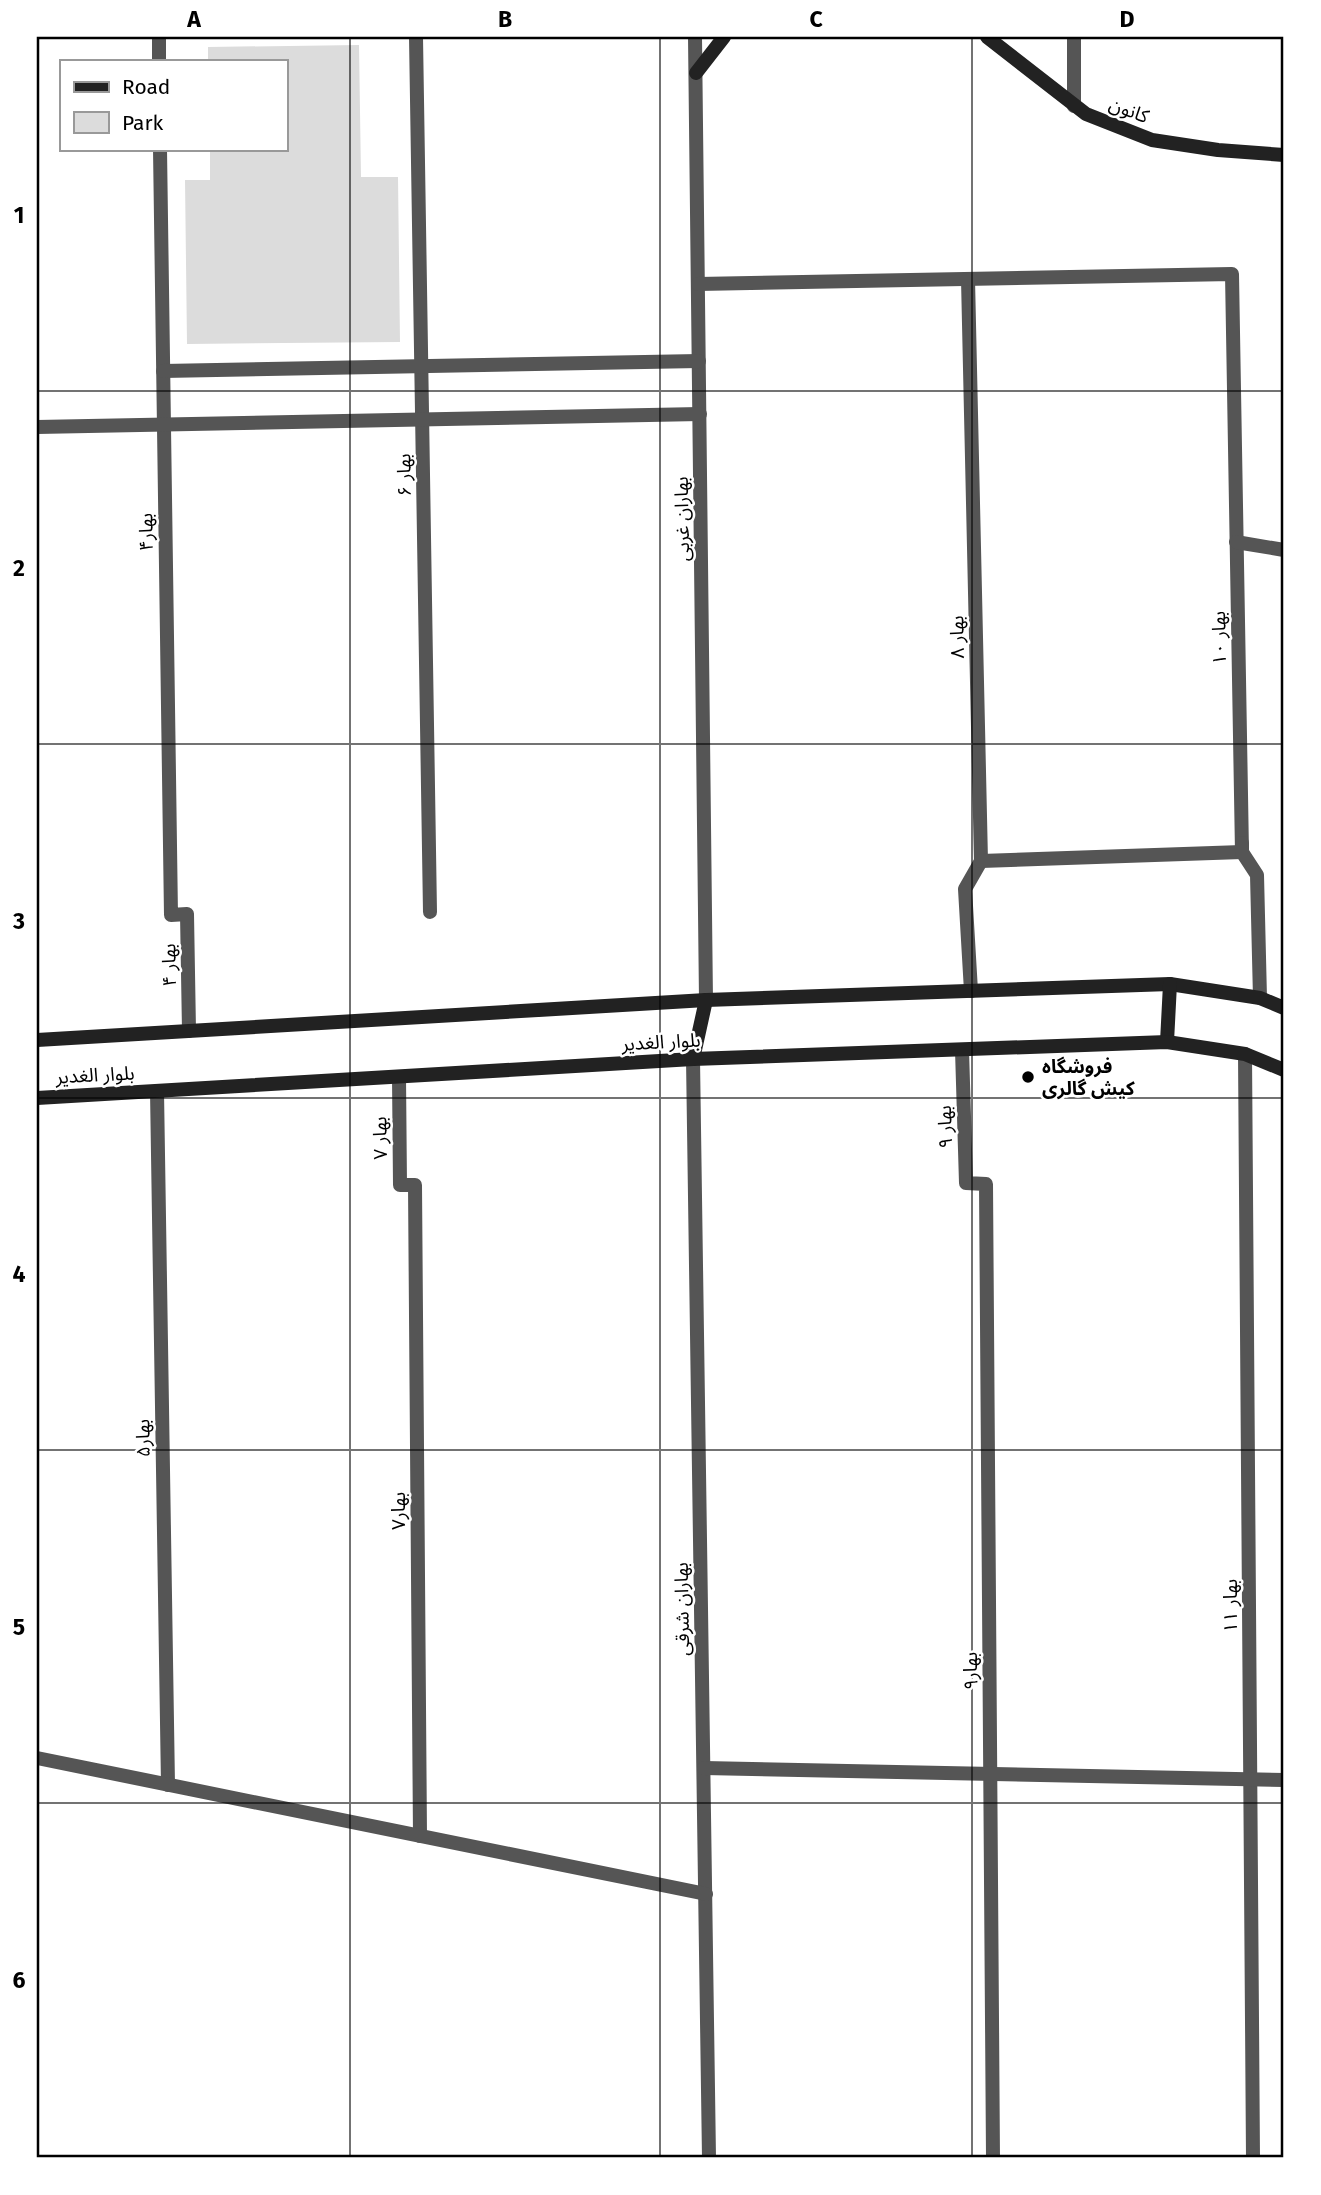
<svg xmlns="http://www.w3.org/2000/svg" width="1321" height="2195" viewBox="0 0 1321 2195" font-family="'Fira Sans','Noto Sans Arabic',sans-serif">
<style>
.park{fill:#dcdcdc}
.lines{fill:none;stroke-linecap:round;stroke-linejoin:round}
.street{stroke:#555;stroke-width:14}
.secondary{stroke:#222;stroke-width:14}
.grid{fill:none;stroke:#000;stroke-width:2;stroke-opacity:0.55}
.poi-dot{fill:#000;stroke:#fff;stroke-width:2.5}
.labels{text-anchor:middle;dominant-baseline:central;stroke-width:5;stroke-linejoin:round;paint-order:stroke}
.street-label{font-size:19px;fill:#000;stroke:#fff}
.poi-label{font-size:19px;font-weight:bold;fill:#000;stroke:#fff;text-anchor:start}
.neatline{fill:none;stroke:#000;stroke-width:2.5}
.grid-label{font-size:23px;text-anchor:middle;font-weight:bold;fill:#000}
</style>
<rect width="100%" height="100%" fill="#fff"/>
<polygon class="park" points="359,45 361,177 398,177 400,342 187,344 185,180 210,180 210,149 285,149 285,61 208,61 208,47"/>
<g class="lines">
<g class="street">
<polyline points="159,37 159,61"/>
<polyline points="416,37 430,912"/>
<polyline points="695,37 706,1000"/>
<polyline points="1074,37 1074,106"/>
<polyline points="160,149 171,915 187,914 189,1031"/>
<polyline points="968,279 981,861 965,889 971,991"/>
<polyline points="698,284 1232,274 1242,852 981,861"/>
<polyline points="163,371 699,361"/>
<polyline points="37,427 700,414"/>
<polyline points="1236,542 1284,550"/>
<polyline points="1242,843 1242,852 1257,875 1260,998"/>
<polyline points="962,1050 966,1183 986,1184 993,2158"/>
<polyline points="1245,1054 1253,2158"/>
<polyline points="693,1059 709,2158"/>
<polyline points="399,1077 400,1185 415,1185 420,1836"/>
<polyline points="157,1091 168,1785"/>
<polyline points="37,1758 706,1894"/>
<polyline points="704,1768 1284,1780"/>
</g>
<g class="secondary">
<polyline points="987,37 1086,114 1152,140 1218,150 1284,155"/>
<polyline points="696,73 724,37"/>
<polyline points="37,1040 706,1000 1170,984 1260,998 1284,1008"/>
<polyline points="1167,1042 1170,984"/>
<polyline points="693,1059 706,1000"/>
<polyline points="37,1098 693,1059 1167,1042 1245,1054 1284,1070"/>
</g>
</g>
<path class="grid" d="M 350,37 L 350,2158M 660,37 L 660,2158M 972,37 L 972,2158M 37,391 L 1284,391M 37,744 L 1284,744M 37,1098 L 1284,1098M 37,1450 L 1284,1450M 37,1803 L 1284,1803"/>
<circle class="poi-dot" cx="1028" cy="1077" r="7"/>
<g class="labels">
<g class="street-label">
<text transform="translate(1129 110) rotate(21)">کانون</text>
<text transform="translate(404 475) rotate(-91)">بهار ۶</text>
<text transform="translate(682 519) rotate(-91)">بهاران غربی</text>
<text transform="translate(146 532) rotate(-91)">بهار۴</text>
<text transform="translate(957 637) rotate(-91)">بهار ۸</text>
<text transform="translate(1219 638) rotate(-91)">بهار ۱۰</text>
<text transform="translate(169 965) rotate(-91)">بهار ۴</text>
<text transform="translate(661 1042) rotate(-3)">بلوار الغدیر</text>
<text transform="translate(95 1075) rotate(-3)">بلوار الغدیر</text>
<text transform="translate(945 1127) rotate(-92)">بهار ۹</text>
<text transform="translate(380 1138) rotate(-91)">بهار ۷</text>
<text transform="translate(143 1438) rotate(-91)">بهار۵</text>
<text transform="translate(398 1511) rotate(-90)">بهار۷</text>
<text transform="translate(1230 1606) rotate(-90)">بهار ۱۱</text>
<text transform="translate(682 1609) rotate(-91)">بهاران شرقی</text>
<text transform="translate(970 1671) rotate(-90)">بهار۹</text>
</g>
<g class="poi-label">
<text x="1042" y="1066">فروشگاه<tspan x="1042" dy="22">کیش گالری</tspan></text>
</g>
</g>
<rect width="1321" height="2195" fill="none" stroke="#ffffff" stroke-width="77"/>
<rect x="60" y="60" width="228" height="91" fill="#ffffff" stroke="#999999" stroke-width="2"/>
<rect x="74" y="82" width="35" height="10" fill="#222222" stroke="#999999" stroke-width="2"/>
<text x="122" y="94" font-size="21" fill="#000000">Road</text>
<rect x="74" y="112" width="35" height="21" fill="#dcdcdc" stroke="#999999" stroke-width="2"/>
<text x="122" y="130" font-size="21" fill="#000000">Park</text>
<rect x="38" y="38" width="1244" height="2118" class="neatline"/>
<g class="grid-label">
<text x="194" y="27">A</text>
<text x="505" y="27">B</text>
<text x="816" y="27">C</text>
<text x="1127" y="27">D</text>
<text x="19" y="223">1</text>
<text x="19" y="576">2</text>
<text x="19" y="929">3</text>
<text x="19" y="1282">4</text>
<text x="19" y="1635">5</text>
<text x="19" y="1988">6</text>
</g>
</svg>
